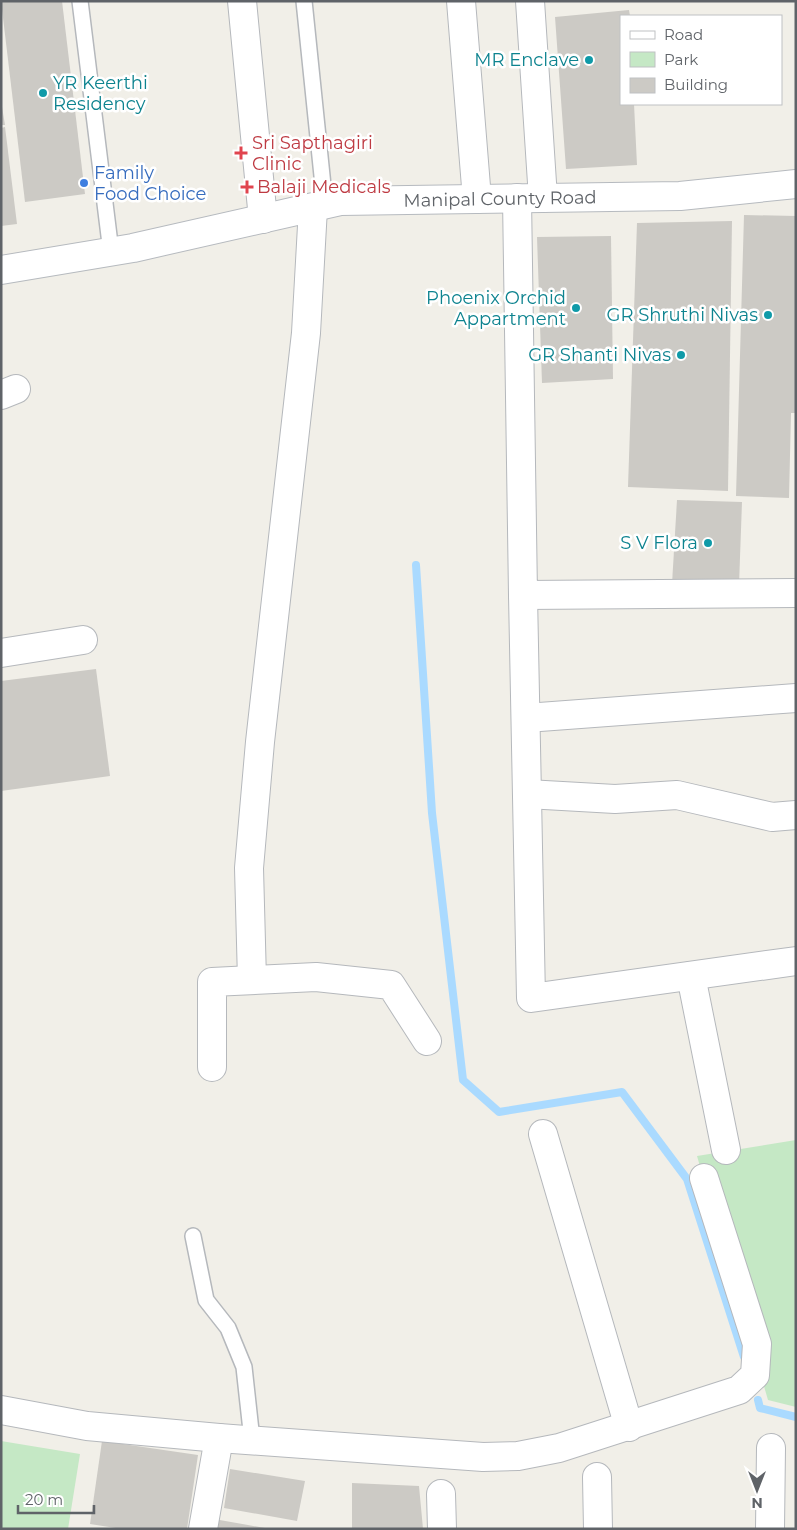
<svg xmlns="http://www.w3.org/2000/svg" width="797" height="1530" viewBox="0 0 797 1530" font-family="Montserrat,sans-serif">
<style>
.green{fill:#c5e8c5}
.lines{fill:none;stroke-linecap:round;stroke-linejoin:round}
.stream{stroke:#aadaff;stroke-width:8}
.building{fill:#cccac5}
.service-casing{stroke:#b5b8bc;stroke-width:18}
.minor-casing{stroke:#b5b8bc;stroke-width:30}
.secondary-casing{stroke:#b6babf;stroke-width:30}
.service{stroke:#fff;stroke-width:15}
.minor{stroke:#fff;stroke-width:28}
.secondary{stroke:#fff;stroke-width:28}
.culture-dot{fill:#0f9aa8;stroke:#fff;stroke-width:2}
.health-dot{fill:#e0444e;stroke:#fff;stroke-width:2}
.shop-dot{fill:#3f7fe0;stroke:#fff;stroke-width:2}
.labels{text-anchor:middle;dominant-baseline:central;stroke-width:5;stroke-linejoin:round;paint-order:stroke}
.culture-label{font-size:18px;fill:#0d838f;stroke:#fff;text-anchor:end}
.health-label{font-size:18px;fill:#be3a42;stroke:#fff;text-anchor:start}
.shop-label{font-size:18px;fill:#366cbe;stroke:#fff;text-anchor:start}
.street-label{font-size:18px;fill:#5f6368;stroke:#fff}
</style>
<rect width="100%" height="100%" fill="#f1efe8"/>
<g class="green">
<polygon points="796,1140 796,1407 768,1400 697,1156"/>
<polygon points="1,1441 80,1454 68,1529 1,1529"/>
</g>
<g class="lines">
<g class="stream">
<polyline points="416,565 432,813 463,1080 499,1112 622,1092 687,1179 744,1357"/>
<polyline points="758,1400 760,1408 796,1417"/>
</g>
</g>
<g class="building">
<polygon points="1,1 62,1 85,194 25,202"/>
<polygon points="629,10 630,16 621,16 621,104 634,104 637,165 566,169 555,17"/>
<polygon points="1,101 5,125 1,125"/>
<polygon points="5,127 17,224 1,226 1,128"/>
<polygon points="744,215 796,216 796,413 791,413 789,498 736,496"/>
<polygon points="732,221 728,491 628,487 637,223"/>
<polygon points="611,236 613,379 542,383 537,237"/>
<polygon points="677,500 742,502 739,585 672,584"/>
<polygon points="96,669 110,776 1,791 1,681"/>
<polygon points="102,1441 198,1455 187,1529 122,1529 90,1524"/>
<polygon points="230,1469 305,1481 297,1521 224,1508"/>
<polygon points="352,1483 419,1486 423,1529 352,1529"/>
<polygon points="214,1519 265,1528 265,1529 213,1529"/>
</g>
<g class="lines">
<g class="service-casing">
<g id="service">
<polyline points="80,1 111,252"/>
<polyline points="304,1 325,205"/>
<polyline points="193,1236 206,1300 228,1328 244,1367 252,1440"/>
</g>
</g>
<g class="minor-casing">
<g id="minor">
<polyline points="242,1 263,219"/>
<polyline points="461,1 477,199"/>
<polyline points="530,1 543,198"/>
<polyline points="517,198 523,595 796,593"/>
<polyline points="1,395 16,389"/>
<polyline points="523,595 531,998 796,961"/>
<polyline points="1,653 83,640"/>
<polyline points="526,718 796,698"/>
<polyline points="527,794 615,799 677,795 772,817 796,815"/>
<polyline points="691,976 726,1150"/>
<polyline points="252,980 249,868 260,742 306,333 313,208"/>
<polyline points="212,1067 212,982 316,977 391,985 427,1041"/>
<polyline points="543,1134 629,1427"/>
<polyline points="1,1410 87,1426 219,1438 483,1457 518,1456 559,1448 739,1390 755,1375 757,1344 704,1178"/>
<polyline points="597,1477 598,1529"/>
<polyline points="441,1494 442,1529"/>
<polyline points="203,1529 219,1438"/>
<polyline points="770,1529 771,1448"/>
</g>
</g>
<g class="secondary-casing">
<polyline id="secondary" points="1,270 133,248 340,201 680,196 796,184"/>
</g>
<use href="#service" class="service"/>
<use href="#minor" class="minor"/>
<use href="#secondary" class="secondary"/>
</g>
<g class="culture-dot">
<circle cx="589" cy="60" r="5"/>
<circle cx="43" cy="93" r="5"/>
<circle cx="576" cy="308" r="5"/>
<circle cx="768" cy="315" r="5"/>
<circle cx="681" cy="355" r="5"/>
<circle cx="708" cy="543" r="5"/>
</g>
<g class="health-dot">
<path d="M238.5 145.5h5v5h5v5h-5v5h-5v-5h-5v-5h5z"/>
<path d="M244.5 179.5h5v5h5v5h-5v5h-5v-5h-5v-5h5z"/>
</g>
<circle class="shop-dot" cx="84" cy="183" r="5"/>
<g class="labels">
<g class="culture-label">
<text x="579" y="60">MR Enclave</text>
<text x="53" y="83" text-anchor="start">YR Keerthi<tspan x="53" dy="21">Residency</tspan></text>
<text x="566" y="298">Phoenix Orchid<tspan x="566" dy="21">Appartment</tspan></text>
<text x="758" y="315">GR Shruthi Nivas</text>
<text x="671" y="355">GR Shanti Nivas</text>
<text x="698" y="543">S V Flora</text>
</g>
<g class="health-label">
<text x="252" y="143">Sri Sapthagiri<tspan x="252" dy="21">Clinic</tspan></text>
<text x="257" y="187">Balaji Medicals</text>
</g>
<g class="shop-label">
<text x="94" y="173">Family<tspan x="94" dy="21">Food Choice</tspan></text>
</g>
<g class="street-label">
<text transform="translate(500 199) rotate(-1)">Manipal County Road</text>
</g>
</g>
<rect width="797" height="1530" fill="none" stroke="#5f6368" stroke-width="5"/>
<rect x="620" y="15" width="162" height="90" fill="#ffffff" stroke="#bfc1c3"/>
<rect x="630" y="31" width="25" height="8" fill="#ffffff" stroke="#bfc1c3"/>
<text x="664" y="40" font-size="15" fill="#5f6368">Road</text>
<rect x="630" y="52" width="25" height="15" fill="#c5e8c5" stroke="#bfc1c3"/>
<text x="664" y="65" font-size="15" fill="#5f6368">Park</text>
<rect x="630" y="78" width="25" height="15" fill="#cccac5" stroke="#bfc1c3"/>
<text x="664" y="90" font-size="15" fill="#5f6368">Building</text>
<g transform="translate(757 1490) rotate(180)" stroke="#ffffff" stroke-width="4" paint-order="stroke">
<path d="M0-4L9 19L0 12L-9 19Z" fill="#5f6368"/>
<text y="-8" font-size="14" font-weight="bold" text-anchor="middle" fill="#5f6368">N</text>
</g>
<path d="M18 1505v8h76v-8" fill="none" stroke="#5f6368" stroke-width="2.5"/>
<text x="25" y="1505" font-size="15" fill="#5f6368" stroke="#ffffff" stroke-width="4" paint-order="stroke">20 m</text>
</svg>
